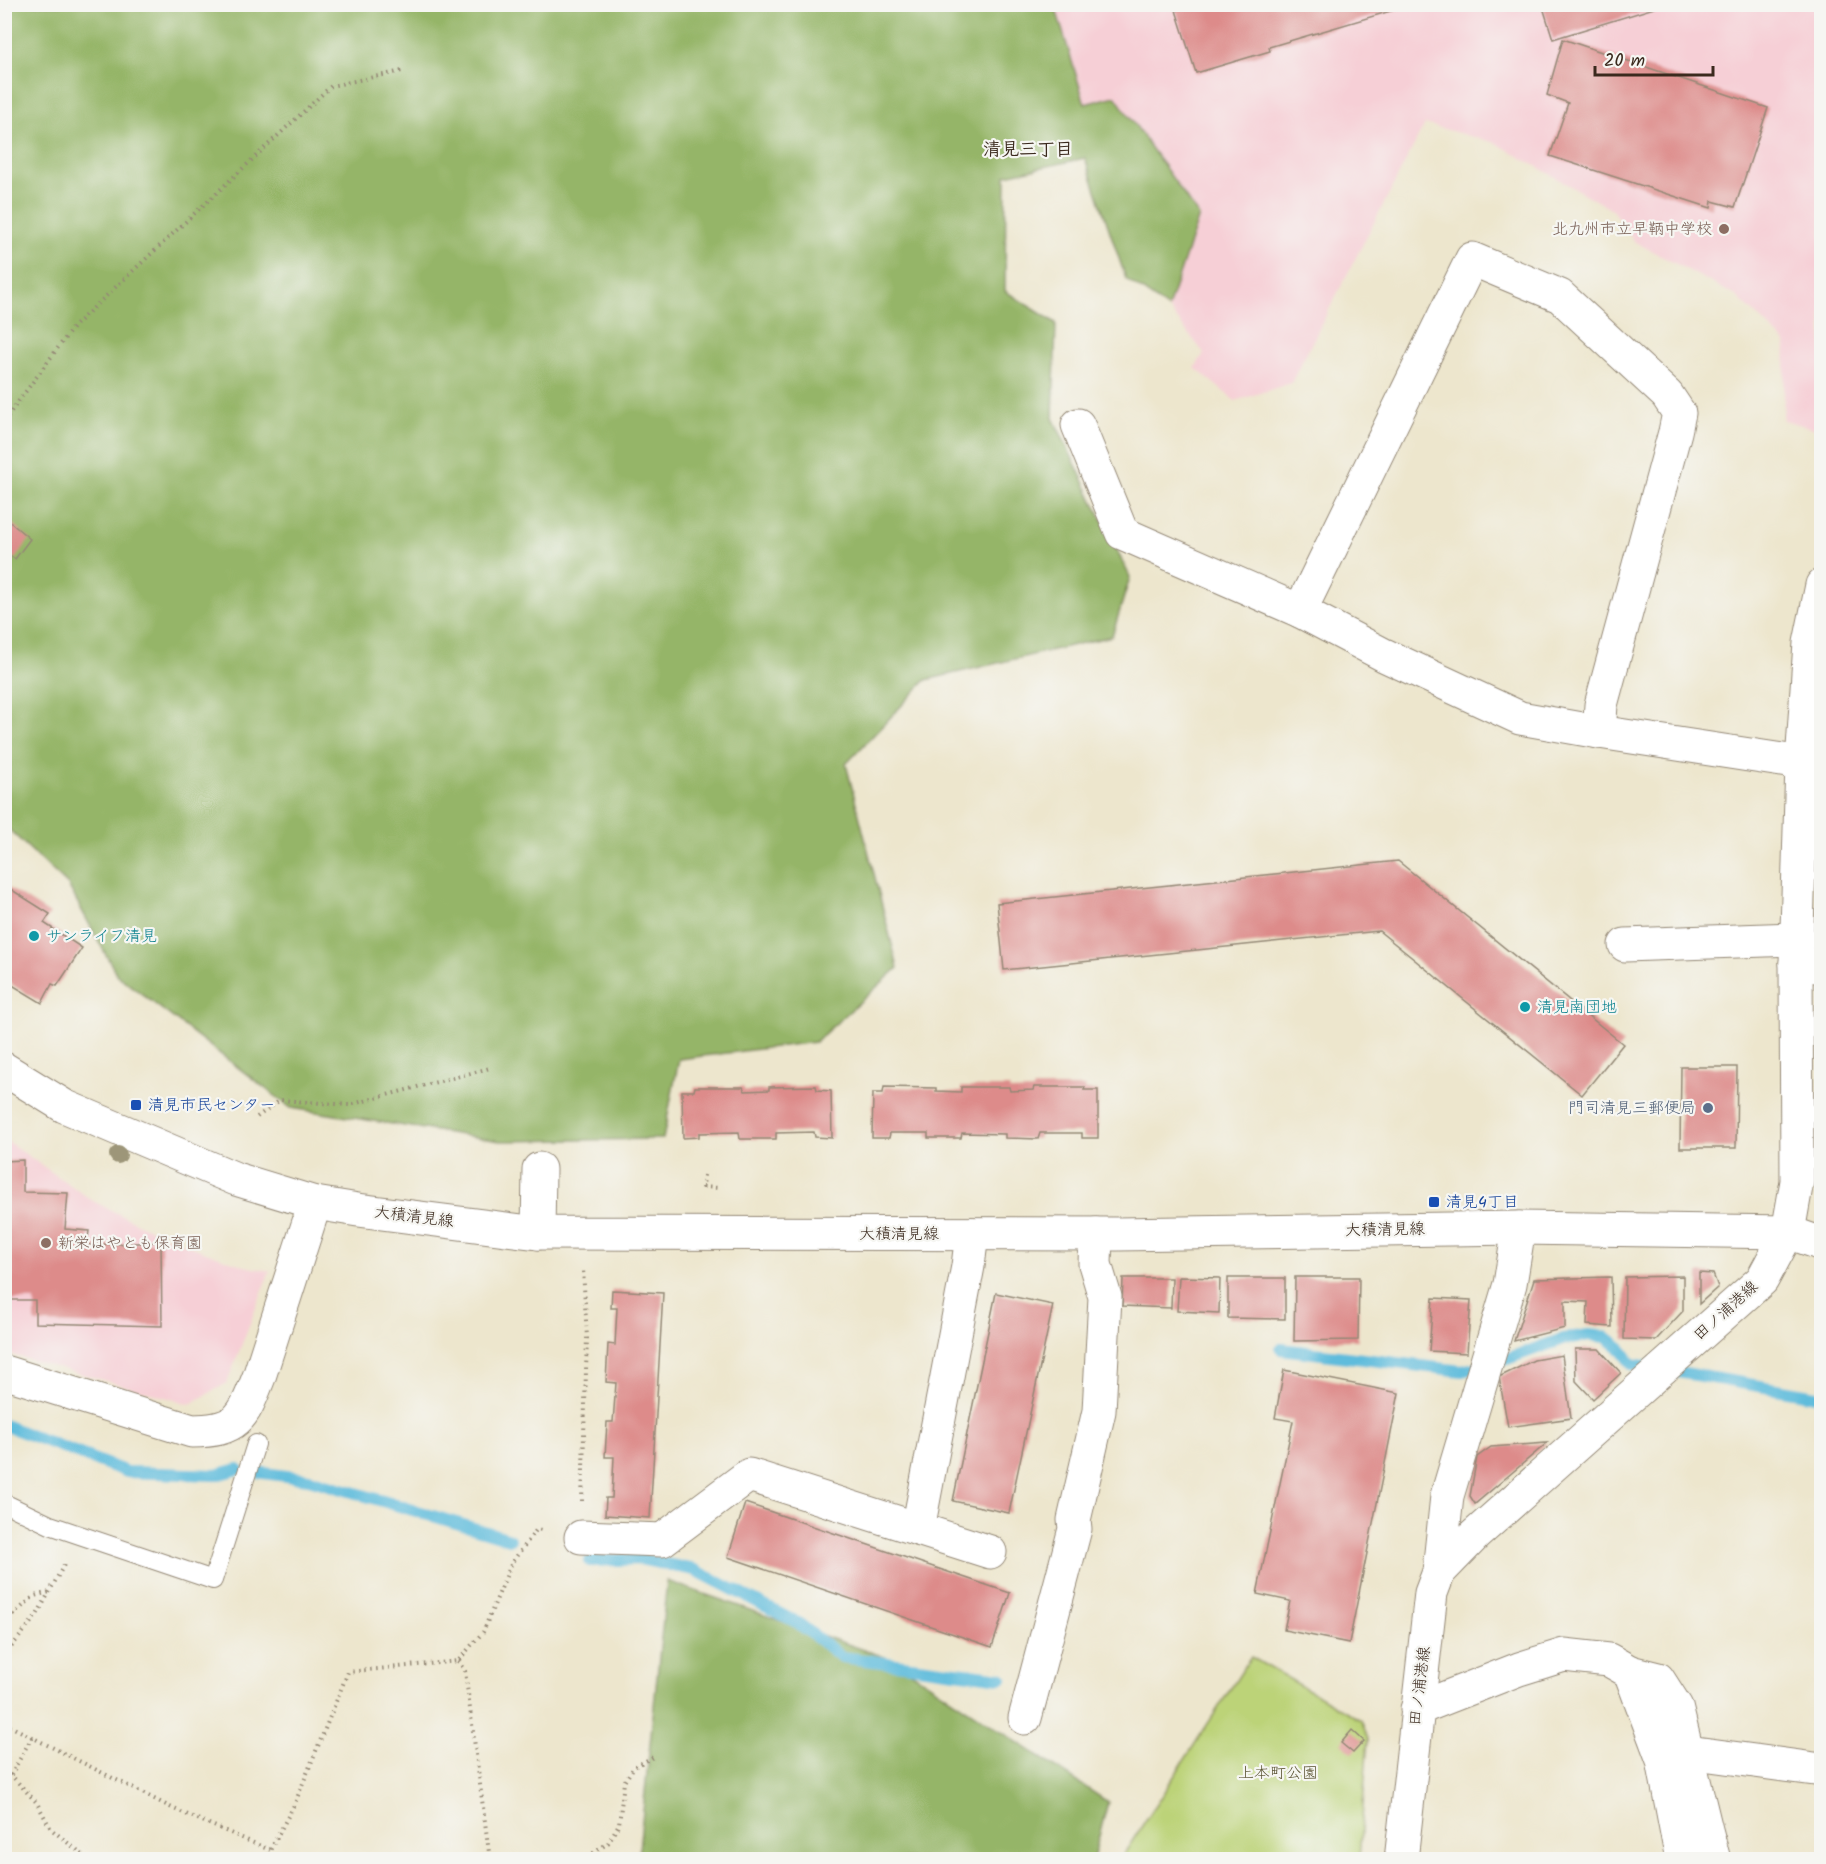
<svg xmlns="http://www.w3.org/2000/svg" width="1826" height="1864" viewBox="0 0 1826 1864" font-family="Kalam,'Klee One',sans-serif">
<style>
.built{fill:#f6cfd6}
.green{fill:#bcd378;stroke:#7c7e4b;stroke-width:1.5}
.forest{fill:#95b568;stroke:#687043;stroke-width:1.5}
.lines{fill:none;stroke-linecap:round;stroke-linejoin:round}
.stream{stroke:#5ebcdc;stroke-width:12}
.building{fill:#dd8b8a}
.lane-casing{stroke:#948876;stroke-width:20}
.street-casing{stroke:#948876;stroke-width:35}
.secondary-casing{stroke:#948876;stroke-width:35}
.path{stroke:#948876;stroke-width:4;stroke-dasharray:1.5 4.5;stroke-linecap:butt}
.lane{stroke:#fff;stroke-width:18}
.street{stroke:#fff;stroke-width:33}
.secondary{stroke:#fff;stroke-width:33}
.tree{fill:#9d9679}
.education-dot{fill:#8d6e63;stroke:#f6f6f2;stroke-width:2}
.culture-dot{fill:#0f9aa8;stroke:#f6f6f2;stroke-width:2}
.transit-dot{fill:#1a4fb4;stroke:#f6f6f2;stroke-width:2}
.service-dot{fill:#5c6f8a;stroke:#f6f6f2;stroke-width:2}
.labels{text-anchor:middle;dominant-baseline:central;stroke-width:4.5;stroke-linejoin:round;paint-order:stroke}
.education-label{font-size:16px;fill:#785e54;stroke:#f6f6f2;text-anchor:end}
.culture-label{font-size:16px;fill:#0d838f;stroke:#f6f6f2;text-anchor:start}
.transit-label{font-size:16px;fill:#164399;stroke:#f6f6f2;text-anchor:start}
.service-label{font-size:16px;fill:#4e5e75;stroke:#f6f6f2;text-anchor:end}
.street-label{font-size:16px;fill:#3b2a1e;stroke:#f6f6f2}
.park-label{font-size:16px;fill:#5b5434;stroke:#f6f6f2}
.neighbourhood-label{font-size:18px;font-weight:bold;fill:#3b2a1e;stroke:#f6f6f2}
</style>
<rect width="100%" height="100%" fill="#f6f6f2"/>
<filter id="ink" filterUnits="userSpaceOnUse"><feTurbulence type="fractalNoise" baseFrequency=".0167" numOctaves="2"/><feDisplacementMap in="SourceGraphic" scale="12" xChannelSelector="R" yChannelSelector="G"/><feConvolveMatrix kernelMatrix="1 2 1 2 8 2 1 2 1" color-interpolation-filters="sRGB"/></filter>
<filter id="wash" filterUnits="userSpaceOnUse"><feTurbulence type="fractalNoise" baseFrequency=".008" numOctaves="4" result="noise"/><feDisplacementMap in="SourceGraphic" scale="24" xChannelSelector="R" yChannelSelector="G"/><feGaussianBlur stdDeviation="1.35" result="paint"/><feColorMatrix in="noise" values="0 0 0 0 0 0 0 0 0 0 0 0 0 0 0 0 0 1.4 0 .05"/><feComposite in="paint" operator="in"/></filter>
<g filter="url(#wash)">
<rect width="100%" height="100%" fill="#ede6cd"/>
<g class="built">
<polygon points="1052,5 1821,5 1822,406 1816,429 1783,420 1786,343 1736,296 1635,242 1612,210 1496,143 1425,124 1291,383 1235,401 1195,368 1204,353 1168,308 1199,216 1085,104 1055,6"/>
<polygon points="4,1139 93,1201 165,1237 244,1266 270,1271 227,1383 190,1404 5,1353 5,1300 35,1300 35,1323 162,1326 161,1242 87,1245 65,1229 23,1192 23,1160 5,1161"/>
</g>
<polygon class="green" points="1251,1657 1361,1720 1368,1738 1359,1859 1120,1860"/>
<g class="forest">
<polygon points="1052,4 1055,6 1085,104 1115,96 1199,216 1168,308 1126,279 1085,158 1006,175 1005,291 1056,323 1053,418 1130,577 1112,636 926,680 846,764 898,968 815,1042 679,1059 663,1139 500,1141 291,1108 117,975 68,885 5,826 4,5"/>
<polygon points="667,1581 893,1660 1108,1802 1093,1859 638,1859"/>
</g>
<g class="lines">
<g class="stream">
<polyline points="1281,1349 1462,1371 1501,1361 1563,1339 1589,1335 1606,1337 1619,1347 1632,1364 1822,1397"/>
<polyline points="4,1425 127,1472 216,1475 238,1469"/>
<polyline points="256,1472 309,1479 510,1539"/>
<polyline points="590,1561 640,1559 695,1570 798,1623 842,1657 1001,1678"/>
</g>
</g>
<g id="blocks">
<g class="building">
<polygon points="1174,4 1411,4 1411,5 1269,47 1270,51 1196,73"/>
<polygon points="1542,4 1664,4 1664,5 1553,39"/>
<polygon points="1563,39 1768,108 1735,207 1712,201 1711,208 1550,156 1568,103 1547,95"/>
<polygon points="4,517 30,539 15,559 4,552"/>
<polygon points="1398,861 1623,1044 1582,1095 1379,931 1004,970 997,903"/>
<polygon points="4,885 50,914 44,923 82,948 57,986 52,984 42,1003 4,980"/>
<polygon points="1681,1067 1737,1067 1736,1148 1680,1148"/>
<polygon points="816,1086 817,1090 831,1091 832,1138 815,1137 814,1132 776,1133 776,1139 740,1139 739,1132 699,1133 699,1137 683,1138 682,1091 694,1091 695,1087 743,1087 745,1091 769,1090 769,1087"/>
<polygon points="884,1087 936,1088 936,1091 961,1092 961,1087 1009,1087 1010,1091 1033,1090 1034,1087 1085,1087 1084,1090 1098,1090 1098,1138 1082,1138 1082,1133 1040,1133 1038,1139 1005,1138 1005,1134 962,1133 961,1138 928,1138 928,1133 890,1133 889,1138 872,1138 873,1093 883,1093"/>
<polygon points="23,1160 23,1192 68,1193 65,1229 89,1231 87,1245 161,1242 162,1326 35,1323 35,1300 4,1300 4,1161"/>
<polygon points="1699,1273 1713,1274 1718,1287 1699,1304"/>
<polygon points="1683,1276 1683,1311 1656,1340 1624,1339 1625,1277"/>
<polygon points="1179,1277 1220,1278 1219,1313 1177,1311"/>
<polygon points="1295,1277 1359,1277 1358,1340 1294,1341"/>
<polygon points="1611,1277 1612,1327 1587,1325 1588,1302 1565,1301 1565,1328 1514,1341 1534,1279"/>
<polygon points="1123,1278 1172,1278 1171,1308 1122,1306"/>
<polygon points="1228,1278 1285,1278 1285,1319 1228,1318"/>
<polygon points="612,1290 663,1293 650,1518 605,1515 606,1498 612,1498 614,1457 605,1457 607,1422 613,1422 616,1383 606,1382 608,1344 615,1345 617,1308 611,1308"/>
<polygon points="996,1293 1053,1305 1009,1513 953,1501"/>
<polygon points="1433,1298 1471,1300 1467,1353 1429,1351"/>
<polygon points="1575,1349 1599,1349 1621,1373 1593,1399 1576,1381"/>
<polygon points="1562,1355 1571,1418 1508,1427 1499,1377 1534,1360"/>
<polygon points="1284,1370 1399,1393 1349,1643 1284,1630 1290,1601 1257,1594 1293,1421 1275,1418"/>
<polygon points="1547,1443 1475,1504 1470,1496 1477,1457 1491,1447"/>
<polygon points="745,1503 1010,1593 992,1647 728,1557"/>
<polygon points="1352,1730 1364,1741 1353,1753 1341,1743"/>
</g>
</g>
</g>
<g filter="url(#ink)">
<use href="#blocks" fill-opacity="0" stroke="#948876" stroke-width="1.5"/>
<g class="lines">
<g class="lane-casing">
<polyline id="lane" points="4,1503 50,1525 213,1580 256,1444"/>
</g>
<g class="street-casing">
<g id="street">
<polyline points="1078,425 1122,533 1300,611 1384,655 1520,718 1599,732 1802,763"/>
<polyline points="1300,611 1472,259 1560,296 1667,395 1679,413 1675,432 1601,705 1599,732"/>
<polyline points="1625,945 1796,939"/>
<polyline points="1796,963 1822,967"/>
<polyline points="538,1233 539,1169"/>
<path d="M 4,1372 L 192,1431 C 239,1431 243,1417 259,1377 L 315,1203"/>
<polyline points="918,1529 968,1266 972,1234"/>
<polyline points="581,1537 662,1540 749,1475 990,1552"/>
<polyline points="1439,1572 1447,1496 1510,1284 1519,1228"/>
<polyline points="1630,1672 1658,1679 1676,1707 1706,1830 1714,1860"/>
<polyline points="1417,1709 1519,1669 1564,1655 1609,1660 1630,1672 1663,1760 1682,1860"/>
<polyline points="1025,1718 1075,1529 1074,1520 1099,1411 1105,1297 1095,1264 1096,1234"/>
<polyline points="1688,1752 1822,1770"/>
</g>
</g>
<g class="secondary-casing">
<g id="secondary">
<polyline points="4,1069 64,1106 236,1179 315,1203 358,1210 538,1233 1117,1234 1519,1228 1788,1232 1822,1244"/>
<polyline points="1401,1860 1431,1593 1439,1572 1475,1535 1762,1280 1788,1232 1797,1181 1796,963 1802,763 1810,643 1822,585"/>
</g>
</g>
<g class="path">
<polyline points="4,421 74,326 331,86 402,71"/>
<polyline points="257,1117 280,1100 349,1105 490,1068"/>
<polyline points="704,1175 703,1187 719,1188"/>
<polyline points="582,1501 587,1338 583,1269"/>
<polyline points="4,1623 34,1596 50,1592"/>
<polyline points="4,1656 37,1615 66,1561"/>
<polyline points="458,1661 465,1671 490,1860"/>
<polyline points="4,1723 174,1809 270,1850"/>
<polyline points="32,1737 11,1775 37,1803 51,1829 89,1860"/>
<polyline points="265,1860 295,1803 348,1672 458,1661 483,1632 512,1562 537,1529 545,1531"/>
<polyline points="583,1860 608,1843 619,1824 624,1782 634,1767 653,1757"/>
</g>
<use href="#lane" class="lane"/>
<use href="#street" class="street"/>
<use href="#secondary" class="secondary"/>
</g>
<circle class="tree" cx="118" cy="1155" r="9"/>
</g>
<g class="education-dot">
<circle cx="1724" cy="229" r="6"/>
<circle cx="46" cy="1243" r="6"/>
</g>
<g class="culture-dot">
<circle cx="34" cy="936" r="6"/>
<circle cx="1525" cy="1007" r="6"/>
</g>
<g class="transit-dot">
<rect x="130" y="1099" width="12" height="12" rx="3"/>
<rect x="1428" y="1196" width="12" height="12" rx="3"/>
</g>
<circle class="service-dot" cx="1708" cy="1108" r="6"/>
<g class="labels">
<g class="education-label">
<text x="1712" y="229">北九州市立早鞆中学校</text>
<text x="58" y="1243" text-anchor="start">新栄はやとも保育園</text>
</g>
<g class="culture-label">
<text x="46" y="936">サンライフ清見</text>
<text x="1537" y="1007">清見南団地</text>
</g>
<g class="transit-label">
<text x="148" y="1105">清見市民センター</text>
<text x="1446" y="1202">清見4丁目</text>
</g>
<g class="service-label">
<text x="1696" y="1108">門司清見三郵便局</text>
</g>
<g class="street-label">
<text transform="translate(414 1217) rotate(7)">大積清見線</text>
<text transform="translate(1385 1230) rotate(-1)">大積清見線</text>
<text x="899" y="1234">大積清見線</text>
<text transform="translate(1726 1311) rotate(-42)">田ノ浦港線</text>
<text transform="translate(1420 1686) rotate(-83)">田ノ浦港線</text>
</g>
<g class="park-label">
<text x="1278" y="1773">上本町公園</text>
</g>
<g class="neighbourhood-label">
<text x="1028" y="150">清見三丁目</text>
</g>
</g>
<rect width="1826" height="1864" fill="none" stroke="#f6f6f2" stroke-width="24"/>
<path d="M1595 66v9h118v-9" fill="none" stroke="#3b2a1e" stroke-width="3"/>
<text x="1604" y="66" font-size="18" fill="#3b2a1e" stroke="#f6f6f2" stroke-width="4.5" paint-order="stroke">20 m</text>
</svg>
